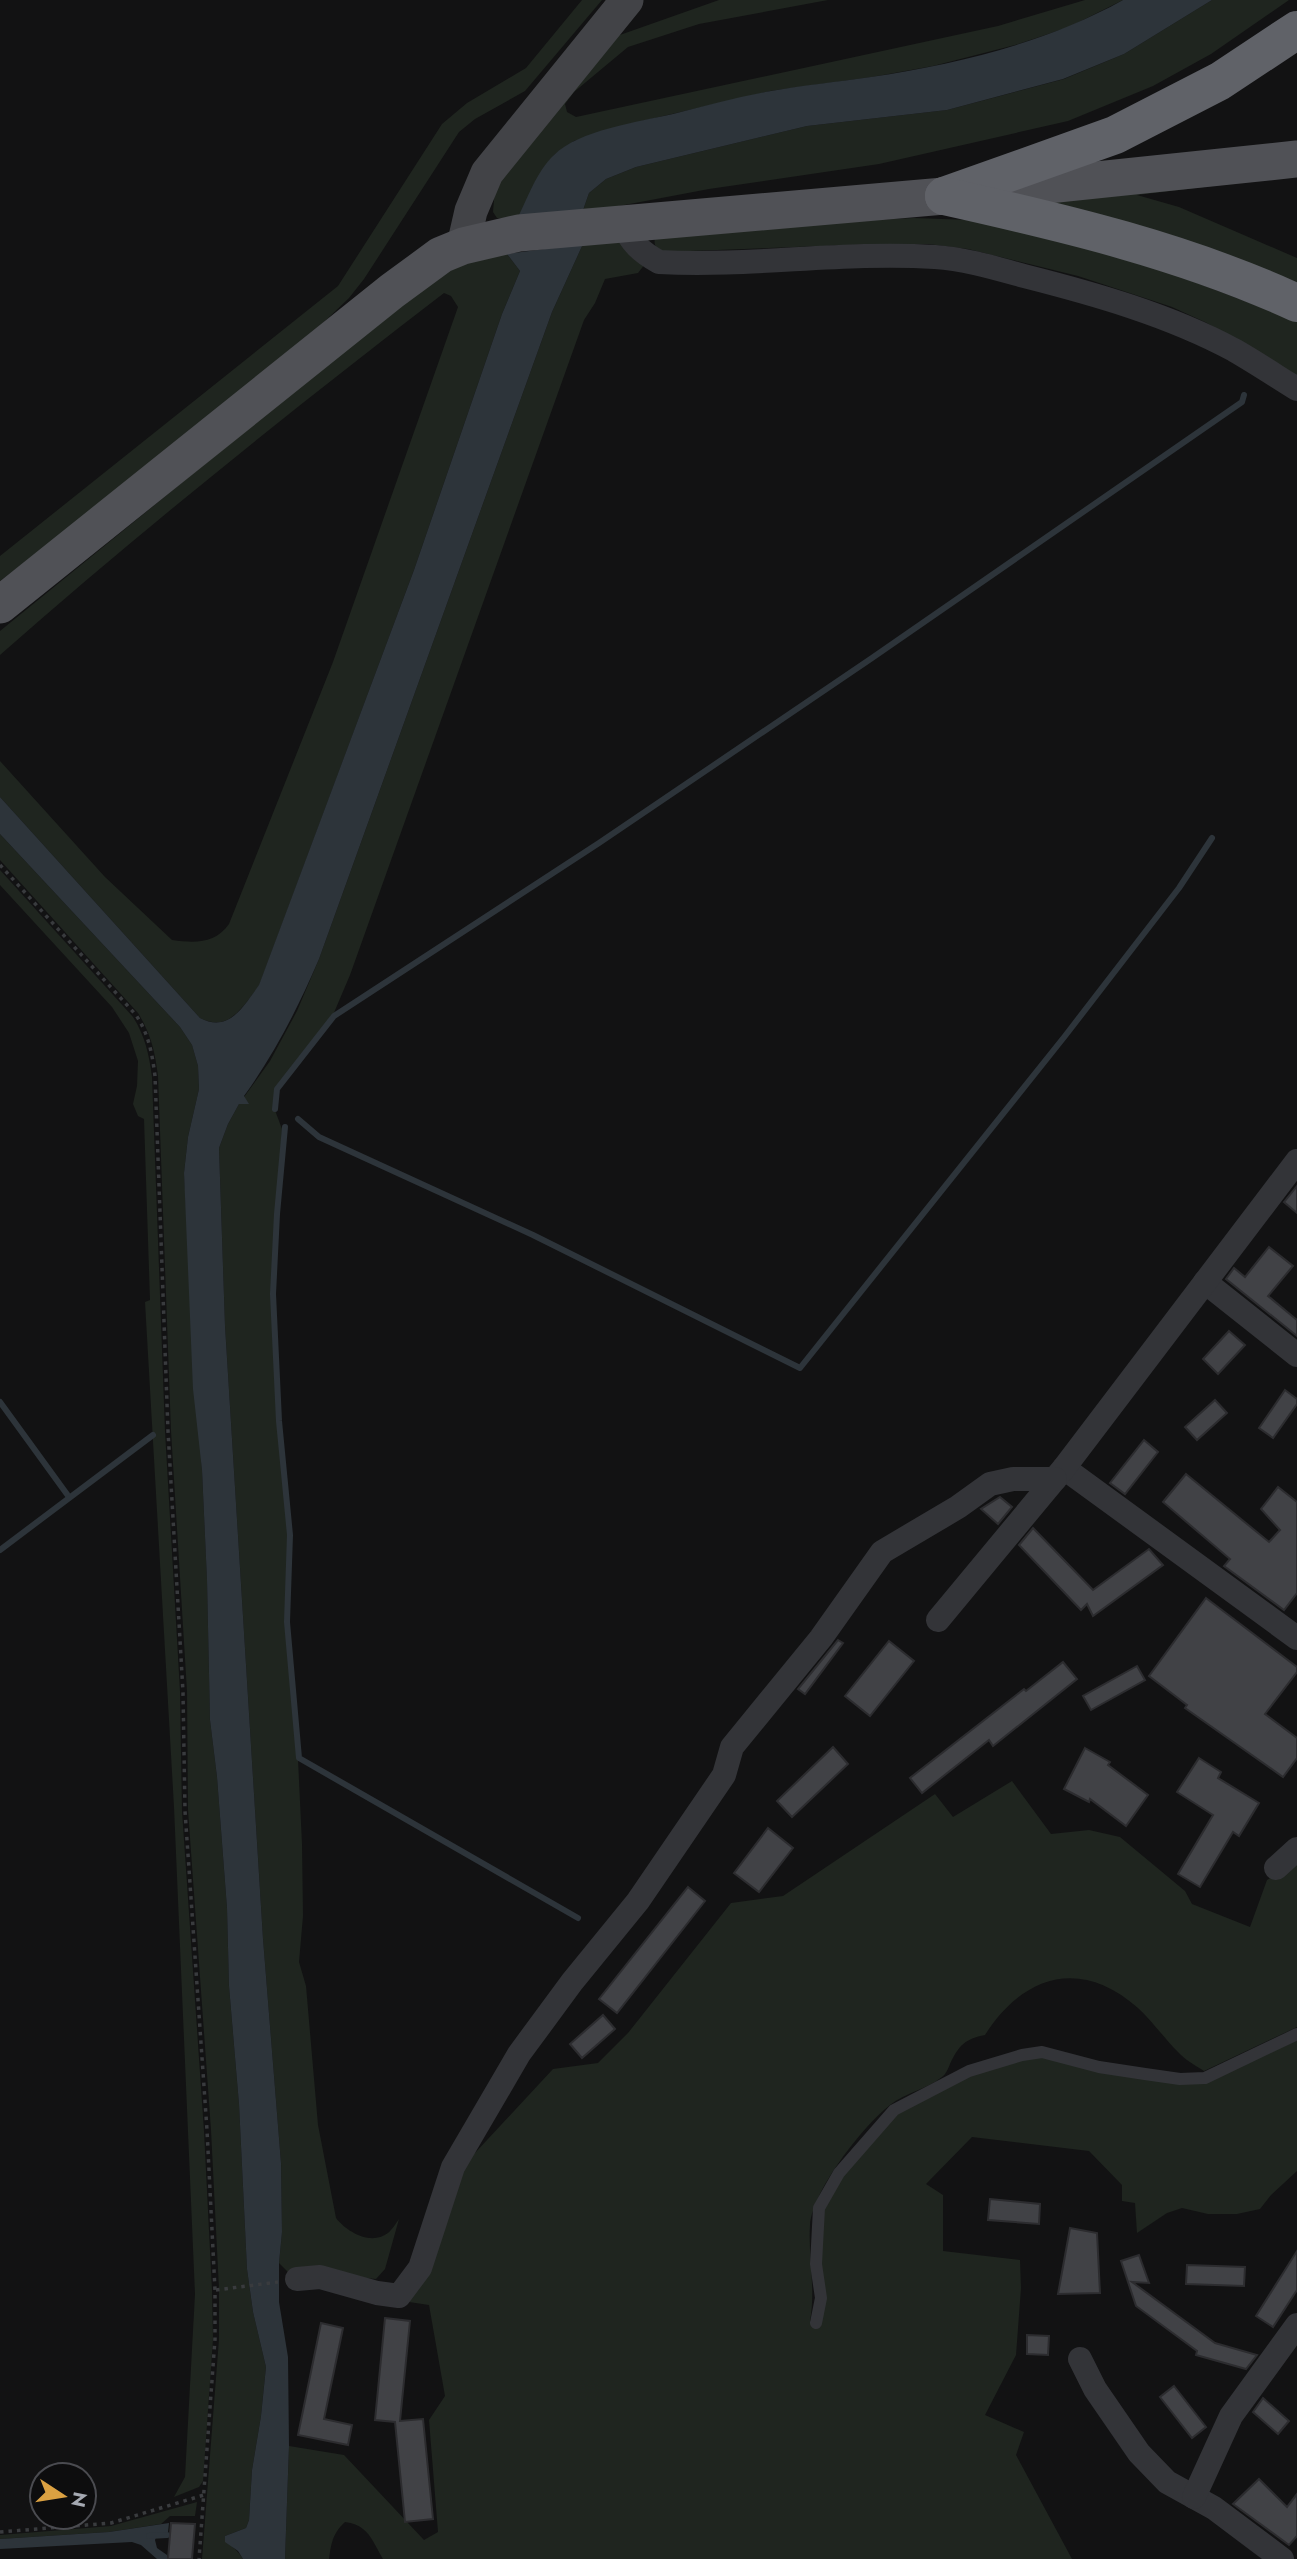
<svg xmlns="http://www.w3.org/2000/svg" width="1297" height="2559" viewBox="0 0 1297 2559" font-family="Jost,sans-serif">
<style>
.green{fill:#1f251f}
.water{fill:#2d343a}
.lines{fill:none;stroke-linecap:round;stroke-linejoin:round}
.stream{stroke:#2d343a;stroke-width:6}
.building{fill:#414246;stroke:#2c2c2f;stroke-width:2}
.path{stroke:#393b3e;stroke-width:3.5;stroke-dasharray:3.5 5;stroke-linecap:butt}
.lane{stroke:#333438;stroke-width:12}
.street{stroke:#333438;stroke-width:24}
.secondary{stroke:#424347;stroke-width:33}
.primary{stroke:#505156;stroke-width:37}
.highway{stroke:#606268;stroke-width:38}
</style>
<rect width="100%" height="100%" fill="#121213"/>
<g class="green">
<polygon points="582,0 602,0 525,91 475,119 459,132 364,279 349,298 323,323 128,484 0,581 0,556 338,286 442,124 467,103 526,68"/>
<polygon points="719,0 828,0 699,24 628,47 574,92 565,104 567,112 576,117 998,26 1085,0 1123,0 1069,27 1015,45 933,66 872,77 770,91 642,121 574,141 554,155 517,219 497,218 493,212 495,188 617,36"/>
<polygon points="1212,0 1289,0 1211,54 1153,86 1068,121 879,164 709,189 582,213 589,193 606,179 636,167 807,126 947,110 1064,79 1124,54"/>
<polygon points="1297,176 1137,195 1179,207 1297,258 1297,289 1003,193"/>
<path d="M 914,218 L 971,220 L 1100,246 L 1297,321 L 1297,377 L 1207,323 L 1172,307 L 1078,276 L 968,249 L 928,244 L 848,245 L 663,252 C 654,248 654,244 655,236 L 811,223 Z"/>
<path d="M 621,238 L 645,264 L 638,273 L 605,279 L 595,303 L 584,320 L 350,975 L 333,1015 L 275,1089 L 273,1105 L 282,1129 L 272,1294 L 277,1421 L 288,1535 L 285,1622 L 297,1738 L 302,1844 L 303,1916 L 299,1962 L 306,1986 L 318,2125 L 336,2218 C 347,2232 371,2246 388,2233 C 392,2230 396,2223 399,2219 L 385,2269 L 376,2279 L 288,2272 L 279,2263 L 282,2232 L 281,2163 L 263,1939 L 225,1326 L 219,1148 L 228,1124 L 239,1104 L 270,1061 L 297,1011 L 319,959 L 552,312 L 583,244 Z"/>
<path d="M 507,254 L 520,271 L 502,314 L 414,570 L 259,986 C 243,1006 229,1033 200,1018 L 0,797 L 0,761 L 105,877 L 172,940 C 195,943 215,944 229,924 L 333,662 L 458,307 L 451,296 L 444,293 C 293,409 143,529 0,655 L 0,631 L 427,283 L 459,264 Z"/>
<path d="M 0,834 L 180,1027 L 192,1045 L 198,1066 L 199,1089 L 188,1137 L 184,1173 L 202,1470 L 207,1579 L 210,1720 L 217,1777 L 227,1908 L 229,1986 L 239,2104 L 247,2269 L 253,2312 L 266,2367 L 261,2416 L 252,2470 L 249,2520 L 246,2528 L 225,2536 C 231,2548 237,2549 243,2559 L 202,2559 L 219,2339 L 219,2289 L 211,2130 L 188,1810 L 187,1691 L 171,1431 L 158,1076 C 155,1052 151,1034 138,1013 L 0,860 Z"/>
<path d="M 0,870 L 133,1017 C 145,1036 149,1054 152,1077 L 165,1431 L 180,1691 L 182,1811 L 204,2131 L 212,2290 L 213,2339 L 203,2481 L 199,2487 L 174,2497 L 185,2477 L 195,2294 L 174,1807 L 145,1302 L 150,1300 L 144,1119 L 138,1116 L 133,1104 L 137,1086 L 138,1061 L 129,1033 L 112,1007 L 0,885 Z"/>
<path d="M 1012,1781 L 1051,1834 L 1089,1830 L 1120,1837 L 1185,1891 L 1192,1904 L 1250,1927 L 1267,1880 L 1297,1861 L 1297,2027 L 1204,2071 C 1195,2065 1185,2060 1178,2052 C 1164,2038 1153,2022 1138,2008 C 1081,1957 1023,1975 985,2035 C 965,2039 959,2045 950,2064 C 948,2069 946,2074 942,2077 C 927,2089 905,2093 890,2105 C 862,2127 813,2190 810,2225 C 808,2258 816,2288 810,2321 L 818,2323 L 822,2209 L 841,2175 L 896,2113 L 970,2074 L 1042,2055 L 1180,2082 L 1297,2038 L 1297,2171 L 1271,2195 L 1260,2209 L 1237,2214 L 1208,2214 L 1182,2208 L 1167,2213 L 1137,2233 L 1135,2203 L 1122,2201 L 1122,2185 L 1089,2151 L 972,2137 L 926,2184 L 943,2195 L 943,2251 L 1020,2260 L 1021,2288 L 1016,2355 L 985,2415 L 1024,2432 L 1016,2455 L 1072,2559 L 383,2559 C 372,2541 369,2525 345,2522 C 333,2533 331,2543 329,2559 L 285,2559 L 289,2446 L 344,2455 L 424,2540 L 438,2532 L 429,2420 L 445,2396 L 429,2305 L 409,2302 L 462,2167 L 553,2069 L 598,2063 L 628,2033 L 731,1903 L 783,1896 L 935,1794 L 953,1817 Z"/>
<polygon points="197,2502 195,2516 170,2516 161,2524 109,2532 0,2539 0,2535 111,2526"/>
</g>
<g class="water">
<path d="M 1123,0 L 1212,0 L 1124,54 L 1063,79 L 947,110 L 807,126 L 636,167 L 606,179 L 589,193 L 582,213 L 517,219 C 528,198 536,172 554,155 C 579,130 638,122 673,114 C 705,106 738,97 771,91 C 804,85 837,82 871,77 C 957,64 1046,43 1123,0 Z"/>
<path d="M 583,244 L 552,312 L 319,959 C 298,1008 275,1053 244,1096 L 249,1104 L 239,1104 L 228,1124 L 219,1148 L 225,1326 L 263,1939 L 281,2163 L 282,2232 L 279,2263 L 279,2302 L 288,2357 L 289,2446 L 285,2559 L 243,2559 L 238,2551 L 225,2542 L 225,2536 L 246,2528 L 249,2520 L 252,2470 L 261,2416 L 266,2367 L 253,2312 L 247,2269 L 239,2104 L 229,1986 L 227,1908 L 217,1777 L 210,1720 L 207,1580 L 202,1470 L 193,1389 L 184,1173 L 188,1137 L 199,1089 L 198,1066 L 192,1045 L 180,1027 L 0,834 L 0,797 L 200,1018 C 229,1033 243,1007 259,985 L 414,570 L 502,314 L 520,271 L 507,254 Z"/>
<polygon points="169,2523 168,2532 157,2535 155,2540 157,2548 167,2555 167,2559 157,2559 141,2545 132,2542 0,2549 0,2539 109,2532"/>
</g>
<g class="lines">
<g class="stream">
<polyline points="275,1109 277,1089 334,1016 599,843 872,658 1242,402 1244,395"/>
<polyline points="298,1119 319,1137 533,1235 800,1368 1065,1036 1179,888 1212,838"/>
<polyline points="285,1127 277,1214 273,1294 279,1421 290,1535 287,1622 299,1758 578,1918"/>
<polyline points="0,1402 69,1497"/>
<polyline points="0,1550 153,1435"/>
<polyline points="149,2536 167,2535"/>
</g>
</g>
<g class="building">
<polygon points="1297,1186 1297,1213 1284,1202"/>
<polygon points="1269,1247 1293,1266 1268,1296 1297,1320 1297,1336 1226,1279 1234,1268 1245,1277"/>
<polygon points="1229,1331 1245,1345 1218,1374 1203,1359"/>
<polygon points="1285,1390 1297,1399 1297,1404 1273,1438 1259,1428"/>
<polygon points="1215,1400 1227,1413 1197,1440 1185,1427"/>
<polygon points="1144,1440 1158,1452 1125,1494 1110,1483"/>
<polygon points="1186,1474 1269,1542 1280,1530 1261,1509 1278,1487 1297,1502 1297,1593 1284,1610 1224,1566 1230,1559 1163,1502"/>
<polygon points="1000,1497 1012,1507 998,1524 981,1509"/>
<polygon points="1033,1528 1093,1590 1149,1549 1163,1565 1093,1616 1087,1604 1081,1610 1019,1545"/>
<polygon points="1206,1598 1297,1667 1297,1672 1265,1714 1297,1738 1297,1758 1283,1777 1185,1708 1187,1705 1149,1676"/>
<polygon points="838,1640 843,1643 805,1694 798,1689"/>
<polygon points="889,1641 914,1661 870,1716 845,1696"/>
<polygon points="1063,1662 1077,1679 993,1746 989,1740 922,1793 910,1778 1024,1689 1026,1691"/>
<polygon points="1137,1666 1145,1680 1091,1710 1083,1696"/>
<polygon points="833,1747 848,1764 792,1817 777,1801"/>
<polygon points="1085,1748 1110,1762 1108,1765 1148,1795 1126,1826 1090,1799 1089,1802 1064,1789"/>
<polygon points="1199,1758 1221,1772 1218,1778 1259,1803 1239,1836 1233,1832 1200,1887 1178,1874 1213,1815 1177,1792"/>
<polygon points="768,1828 793,1848 759,1892 734,1873"/>
<polygon points="688,1887 705,1901 617,2013 599,1999"/>
<polygon points="603,2015 615,2029 582,2058 570,2044"/>
<polygon points="990,2199 1040,2204 1039,2224 988,2220"/>
<polygon points="1070,2228 1097,2233 1100,2293 1058,2294"/>
<polygon points="1297,2251 1297,2290 1273,2327 1256,2316"/>
<polygon points="1139,2255 1149,2283 1132,2282 1215,2343 1257,2355 1246,2369 1196,2355 1197,2351 1136,2306 1121,2261"/>
<polygon points="1187,2265 1245,2267 1244,2286 1186,2284"/>
<polygon points="385,2318 410,2321 400,2421 423,2419 433,2519 405,2522 395,2422 375,2420"/>
<polygon points="321,2323 343,2328 324,2419 352,2425 348,2445 298,2435"/>
<polygon points="1027,2335 1049,2336 1048,2355 1027,2354"/>
<polygon points="1174,2386 1206,2427 1192,2438 1160,2397"/>
<polygon points="1263,2398 1289,2421 1278,2434 1253,2412"/>
<polygon points="1259,2479 1287,2507 1297,2494 1297,2536 1289,2545 1233,2504"/>
<polygon points="171,2523 195,2524 192,2559 168,2559"/>
</g>
<g class="lines">
<g class="path">
<path d="M 0,865 L 136,1015 C 149,1035 152,1053 155,1076 L 168,1431 L 183,1692 L 185,1811 L 207,2130 L 215,2290 L 215,2339 L 199,2559"/>
<polyline points="216,2290 278,2282"/>
<polyline points="0,2532 111,2523 204,2495"/>
</g>
<polyline class="lane" points="816,2323 821,2298 816,2264 819,2208 839,2173 894,2110 969,2071 1022,2055 1042,2052 1099,2067 1145,2074 1180,2079 1205,2078 1297,2034"/>
<g class="street">
<path d="M 623,224 C 631,243 641,252 659,262 C 751,267 843,251 935,257 C 965,259 995,268 1024,276 C 1095,294 1169,315 1234,350 C 1255,362 1276,376 1297,389"/>
<polyline points="1205,1282 1297,1355"/>
<polyline points="1064,1468 1297,1638"/>
<polyline points="938,1620 1064,1468 1297,1161"/>
<polyline points="1276,1868 1297,1849"/>
<polyline points="297,2279 320,2277 377,2293 399,2296 420,2268 453,2167 519,2054 572,1982 638,1901 724,1775 732,1747 821,1638 882,1552 958,1507 990,1484 1013,1479 1055,1479"/>
<polyline points="1080,2359 1095,2389 1139,2453 1167,2482 1214,2508 1282,2559"/>
<polyline points="1194,2497 1231,2416 1297,2325"/>
</g>
<polyline class="secondary" points="463,246 471,211 487,173 627,0"/>
<polyline class="primary" points="0,605 392,291 441,255 463,246 519,233 944,196 1297,159"/>
<g class="highway">
<polyline points="944,196 1115,135 1220,81 1297,30"/>
<path d="M 944,196 C 1065,223 1184,251 1297,303"/>
</g>
</g>
<g transform="translate(63 2496) rotate(102)"><circle r="33" fill="#0d0d0e" stroke="#4a4b50" stroke-width="2"/>
<path d="M0-5L12 26L0 18L-12 26Z" fill="#dba142"/>
<text y="-10" font-size="19" font-weight="bold" text-anchor="middle" fill="#a5a9b2">N</text>
</g>
</svg>
